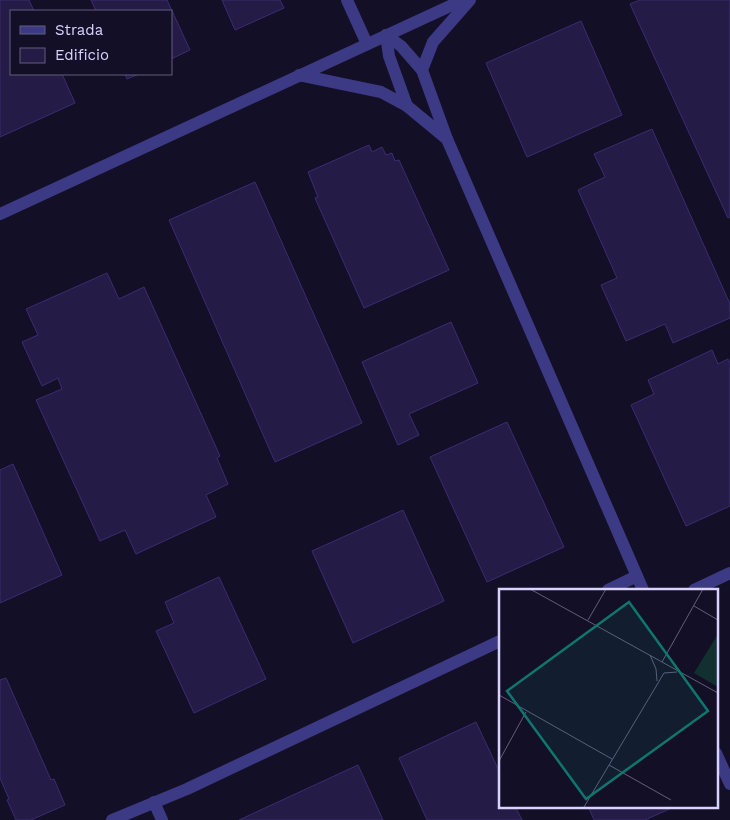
<svg xmlns="http://www.w3.org/2000/svg" width="730" height="820" viewBox="0 0 730 820" font-family="'Work Sans',sans-serif">
<style>
.building{fill:#241b47;stroke:#3b2d73}
.lines{fill:none;stroke-linecap:round;stroke-linejoin:round}
.minor{stroke:#3d3a85;stroke-width:12}
.inset-road{fill:none;stroke:#625e7d;stroke-width:1}
.view{fill:#0f766e;fill-opacity:0.15;stroke:#0f766e;stroke-width:2.5}
.inset-edge{fill:none;stroke:#d9d4ff;stroke-width:2.5}
</style>
<rect width="100%" height="100%" fill="#130f26"/>
<g class="building">
<polygon points="0,0 29,0 34,11 11,11 11,74 62,74 75,103 0,137"/>
<polygon points="91,0 167,0 190,50 171,59 171,11 96,11"/>
<polygon points="222,0 280,0 284,8 235,30"/>
<polygon points="640,0 730,0 730,217 728,218 630,4"/>
<polygon points="581,21 622,115 527,157 486,63"/>
<polygon points="125,74 139,74 127,79"/>
<polygon points="652,129 730,304 730,318 673,343 665,324 626,341 601,285 617,278 578,190 605,177 594,154"/>
<polygon points="369,145 372,152 382,147 386,155 392,153 395,161 399,160 449,270 364,308 315,198 318,197 308,172"/>
<polygon points="255,182 362,423 275,462 169,220"/>
<polygon points="107,273 119,299 144,287 220,456 217,458 228,484 206,495 216,517 136,554 125,530 100,541 36,400 62,389 58,378 42,386 22,342 38,335 26,309"/>
<polygon points="451,322 478,383 409,414 419,435 398,445 362,362"/>
<polygon points="712,350 718,364 728,359 730,363 730,506 686,526 631,405 654,394 648,380"/>
<polygon points="507,422 564,547 487,582 430,457"/>
<polygon points="13,464 62,575 0,603 0,470"/>
<polygon points="403,510 444,601 353,643 312,551"/>
<polygon points="219,577 266,679 194,713 156,631 174,623 165,602"/>
<polygon points="6,678 51,780 54,779 65,805 31,820 16,820 7,800 9,799 0,778 0,680"/>
<polygon points="476,722 500,773 500,806 515,806 522,820 427,820 399,758"/>
<polygon points="358,765 383,820 239,820"/>
<polygon points="588,806 676,806 645,820 594,820"/>
</g>
<g class="lines">
<g class="minor">
<polyline points="347,0 367,44"/>
<polyline points="470,0 433,42 422,70 447,139 643,590"/>
<polyline points="386,35 389,56 407,106"/>
<polyline points="386,35 401,46 422,70"/>
<polyline points="299,75 381,92 407,106 447,139"/>
<polyline points="0,214 463,0"/>
<polyline points="608,590 637,576"/>
<polyline points="694,590 730,573"/>
<polyline points="716,753 730,784"/>
<polyline points="154,802 162,820"/>
<polyline points="112,820 187,789 500,641"/>
</g>
</g>
<g transform="translate(499 589)">
<rect width="219" height="219" fill="#130f26"/>
<path d="M 219,45 L 219,98 L 195,84 Z" fill="#12302f"/>
<path class="inset-road" d="M 31,0 L 219,104M 195,17 L 219,31M 89,31 L 107,0M 151,66 L 157,80 L 158,92M 163,73 L 204,0M 0,106 L 113,170M 0,172 L 27,123M 110,176 L 172,211M 85,218 L 165,84 L 178,83"/>
<path class="view" d="M 130,13 L 209,122 L 87,210 L 8,102 Z"/>
<rect width="219" height="219" class="inset-edge"/>
</g>
<rect x="10" y="10" width="162" height="65" fill="#130f26" stroke="#625e7d"/>
<rect x="20" y="26" width="25" height="8" fill="#3d3a85" stroke="#625e7d"/>
<text x="55" y="35" font-size="15" fill="#d9d4ff">Strada</text>
<rect x="20" y="48" width="25" height="15" fill="#241b47" stroke="#625e7d"/>
<text x="55" y="60" font-size="15" fill="#d9d4ff">Edificio</text>
</svg>
